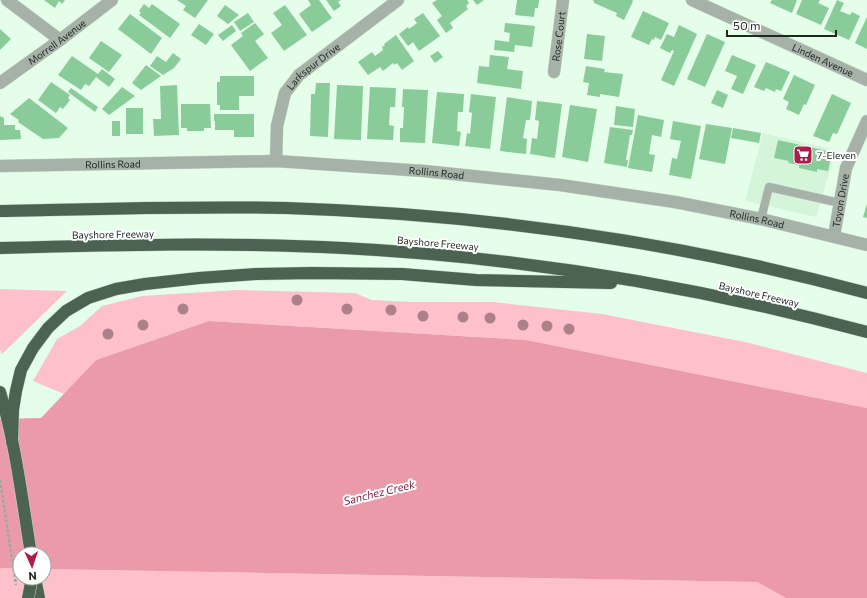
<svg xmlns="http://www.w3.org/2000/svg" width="867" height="598" viewBox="0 0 867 598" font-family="Commissioner,sans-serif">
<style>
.built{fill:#d5f5db}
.green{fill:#fec0cb}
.water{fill:#eb9aa9}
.building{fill:#89cc99}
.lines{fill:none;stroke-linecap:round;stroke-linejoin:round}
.service-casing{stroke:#c1d7c6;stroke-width:9}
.minor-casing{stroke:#c1d7c6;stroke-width:13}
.tertiary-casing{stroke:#c1d7c6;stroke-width:13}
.motorway-casing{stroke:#c1d7c6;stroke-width:13}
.service{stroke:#a6b1a8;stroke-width:8}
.minor{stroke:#a6b1a8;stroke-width:12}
.tertiary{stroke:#a6b1a8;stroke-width:12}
.motorway{stroke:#4d6352;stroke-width:12}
.motorway-bridge-casing{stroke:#c1d7c6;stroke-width:13;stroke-linecap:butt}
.path-bridge{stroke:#98ab9c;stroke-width:2.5;stroke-dasharray:3 2;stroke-linecap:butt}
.motorway-bridge{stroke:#4d6352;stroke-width:12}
.tree{fill:#ab8289}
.labels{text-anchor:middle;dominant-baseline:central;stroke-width:4;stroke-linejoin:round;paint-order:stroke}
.street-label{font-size:10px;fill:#1e2720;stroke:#fff}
.poi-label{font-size:10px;fill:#1e2720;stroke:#fff;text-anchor:start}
.water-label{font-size:11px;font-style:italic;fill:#82243f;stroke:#fff}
</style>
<rect width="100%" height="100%" fill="#e5feea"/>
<polygon class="built" points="763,133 836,150 816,217 745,201"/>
<g class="green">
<polygon points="0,289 67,291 2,354 0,350"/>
<polygon points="237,290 355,293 372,300 411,302 493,302 602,314 745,342 867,373 867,408 526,340 209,321 96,360 64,394 33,381 57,339 80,326 102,306 142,296"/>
<polygon points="0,568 20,569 20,578 44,578 44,569 757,582 786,598 0,598"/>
</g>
<polygon class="water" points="209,321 526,340 867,408 867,598 786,598 757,582 44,569 44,554 20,554 20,569 0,568 0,419 41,418 96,360"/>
<g class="building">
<polygon points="44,0 65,0 62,4 59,1 55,8"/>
<polygon points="177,0 208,0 195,18 183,10 186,6"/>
<polygon points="308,0 319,0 332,18 312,32 299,14 311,5"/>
<polygon points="326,0 341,0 338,2 341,6 334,11"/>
<polygon points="437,0 467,0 469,3 466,6 468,9 450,23 453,28 446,33 437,20 442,16 432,3"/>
<polygon points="473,0 484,0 477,5"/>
<polygon points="517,0 539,0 538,8 535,8 534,17 515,15"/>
<polygon points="592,0 632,0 633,1 624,20 616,16 617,13 594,3 594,1"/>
<polygon points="772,0 797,0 792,13 770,3"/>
<polygon points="802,0 820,0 818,3 829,8 821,25 796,14"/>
<polygon points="837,0 844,3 840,11 850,15 852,12 860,16 849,40 824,29"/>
<polygon points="144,4 149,8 152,4 180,24 170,38 139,15 141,13 139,11"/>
<polygon points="225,5 239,15 228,24 217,16"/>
<polygon points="285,5 307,35 284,51 271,33 282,25 273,13"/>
<polygon points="643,11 669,23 661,40 655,37 654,40 652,39 649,45 631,37"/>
<polygon points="248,13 254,22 240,31 234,22"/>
<polygon points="423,13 440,36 419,51 413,42 408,46 399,34 408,27 409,29 417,23 414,19"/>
<polygon points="130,14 162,38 151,54 118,29"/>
<polygon points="867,17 867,49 855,43"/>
<polygon points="255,23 264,34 255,41 268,58 250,71 231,45 243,36 241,33"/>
<polygon points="505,23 535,26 532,47 515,45 514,52 494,50 495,40 509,42 510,33 504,32"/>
<polygon points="199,24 214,34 206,45 191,35"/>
<polygon points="232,25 236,31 223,41 218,35"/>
<polygon points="679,25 697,34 674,86 661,80 674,51 672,50 670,53 660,48 667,34 674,37"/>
<polygon points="0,29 11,39 0,50"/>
<polygon points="587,34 605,36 602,61 584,59"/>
<polygon points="707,34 725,42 705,87 687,79"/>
<polygon points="396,35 414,61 402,70 397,63 394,65 393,63 383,71 380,67 368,75 358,62 372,52 375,56 383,50 382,47 385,45 384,44"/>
<polygon points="101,41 122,55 109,72 89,58"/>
<polygon points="438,51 443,57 435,63 430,56"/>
<polygon points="173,53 181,59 174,68 163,75 150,66 157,56 166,62"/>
<polygon points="490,55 509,57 507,69 523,71 521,89 477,83 479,66 489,67"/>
<polygon points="732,55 756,65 743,94 731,89 737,76 725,71"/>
<polygon points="72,56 98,74 102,69 115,79 109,87 96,77 89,86 85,84 81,90 58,75"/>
<polygon points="766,62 790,72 781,91 776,89 775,92 766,88 764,91 754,87"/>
<polygon points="146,65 161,76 141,90 132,83"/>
<polygon points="586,66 605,69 604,72 623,74 619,97 600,94 600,97 587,95 589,83 583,82"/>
<polygon points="794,75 815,85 806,105 804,104 799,115 786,109 789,102 783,99"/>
<polygon points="220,76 254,76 254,96 239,96 239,110 220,110 220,105 217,105 217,82 220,82"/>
<polygon points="51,82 70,95 68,98 70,100 63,109 60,107 56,113 38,100"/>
<polygon points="316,83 330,83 328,137 310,136 311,94 315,94"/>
<polygon points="177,85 179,135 154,136 153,119 161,119 160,86"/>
<polygon points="337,85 363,86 361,140 334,139"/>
<polygon points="122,87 135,96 109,115 102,109"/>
<polygon points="370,87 396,88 395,107 390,107 389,125 394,126 393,140 367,139"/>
<polygon points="71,88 98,107 95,112 68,92"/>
<polygon points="403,89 428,90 425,143 400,142 400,128 403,128 404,107 402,107"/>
<polygon points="717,90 728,95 723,108 711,103"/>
<polygon points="437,92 464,94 463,112 458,112 457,131 461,132 459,146 432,143"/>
<polygon points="471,94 496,97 490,149 465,146 467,133 470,134 472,113 469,112"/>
<polygon points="832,94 851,103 837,134 833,133 829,142 813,136"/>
<polygon points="507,97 532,101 530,120 526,120 523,138 527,139 526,154 500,151"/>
<polygon points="29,98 68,128 59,138 43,139 18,122 19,120 10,114"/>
<polygon points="537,101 562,104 555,158 530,154 532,138 537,139 539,121 535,120"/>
<polygon points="181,104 210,104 211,128 204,128 204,131 187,131 187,128 181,128"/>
<polygon points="570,105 597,109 588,162 562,157"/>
<polygon points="616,106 635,109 633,127 614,125"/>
<rect x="126" y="108" width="17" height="26"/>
<polygon points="214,114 254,114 254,137 234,137 234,130 215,130 215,121 214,121"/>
<polygon points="638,115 664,120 661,137 652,135 649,154 655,155 652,172 628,168"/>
<polygon points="0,116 4,118 4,125 15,125 15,130 20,130 21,139 0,140"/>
<rect x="112" y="121" width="8" height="15"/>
<polygon points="673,121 701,126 691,179 669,175 672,158 677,159 681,141 670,139"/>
<polygon points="706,124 732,128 725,164 699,159"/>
<polygon points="610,127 633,130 632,135 630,135 626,160 628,160 627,167 604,163"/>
<polygon points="733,128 761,133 759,143 731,138"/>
<polygon points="778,140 832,152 828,171 817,169 817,172 799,168 799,165 788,163 789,161 774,158"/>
<polygon points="867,204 867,218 863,217"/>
</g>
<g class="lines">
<g class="service-casing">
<polyline id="service" points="761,219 769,187 840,203"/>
</g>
<g class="minor-casing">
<g id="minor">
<polyline points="7,0 60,40"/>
<path id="s1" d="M 692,0 L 867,80"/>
<path id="s2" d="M 554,72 L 563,0"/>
<path id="s3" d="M 0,83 L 60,40 L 112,0"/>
<path id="s4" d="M 276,161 L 277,126 L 285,93 L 299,75 L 398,0"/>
<path id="s5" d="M 834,236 L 846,168 L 867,121"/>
</g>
</g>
<g class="tertiary-casing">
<g id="tertiary">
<path id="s6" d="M 0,166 L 276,161 L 424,171 L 560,185 L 675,202 L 761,219 L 867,245"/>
</g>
</g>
<g class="motorway-casing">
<g id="motorway">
<path d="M 0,211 C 95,209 190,206 286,208 C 481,214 679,242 867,293"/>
<path d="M 0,248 C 114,245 229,242 343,248 C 520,257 696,286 867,332"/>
<path d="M 0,392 C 16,445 22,500 31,554"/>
<polyline points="12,442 13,410 16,391 21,370 33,348 48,328 66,311 88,298 116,289 145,284 199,278 256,274 312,273 402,274 476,280 611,283"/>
<polyline points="35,578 39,598"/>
</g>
</g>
<use href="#service" class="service"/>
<use href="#minor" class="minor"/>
<use href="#tertiary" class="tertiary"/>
<use href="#motorway" class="motorway"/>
<g class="motorway-bridge-casing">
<polyline id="motorway-bridge" points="28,598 32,578"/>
</g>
<polyline class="path-bridge" points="0,480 16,585"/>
<use href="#motorway-bridge" class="motorway-bridge"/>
</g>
<g class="tree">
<circle cx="297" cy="300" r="5.5"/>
<circle cx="183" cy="309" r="5.5"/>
<circle cx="347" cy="309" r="5.5"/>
<circle cx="391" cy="310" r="5.5"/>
<circle cx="423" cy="316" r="5.5"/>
<circle cx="463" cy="317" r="5.5"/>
<circle cx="490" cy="318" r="5.5"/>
<circle cx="143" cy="325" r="5.5"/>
<circle cx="523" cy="325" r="5.5"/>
<circle cx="547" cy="326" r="5.5"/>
<circle cx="569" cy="329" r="5.5"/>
<circle cx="108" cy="334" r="5.5"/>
</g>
<defs>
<g id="supermarket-square" transform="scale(1)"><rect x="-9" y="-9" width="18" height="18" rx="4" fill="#ad1c4f" stroke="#fff"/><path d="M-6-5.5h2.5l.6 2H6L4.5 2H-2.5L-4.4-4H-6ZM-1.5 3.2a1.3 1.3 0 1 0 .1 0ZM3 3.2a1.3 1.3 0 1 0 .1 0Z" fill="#fff"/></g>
</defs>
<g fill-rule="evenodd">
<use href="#supermarket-square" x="803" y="155"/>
</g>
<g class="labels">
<g class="street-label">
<text stroke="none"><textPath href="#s2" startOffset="36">Rose Court</textPath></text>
<text stroke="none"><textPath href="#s3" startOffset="70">Morrell Avenue</textPath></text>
<text stroke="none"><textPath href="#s1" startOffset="144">Linden Avenue</textPath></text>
<text stroke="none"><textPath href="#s4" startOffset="108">Larkspur Drive</textPath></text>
<text stroke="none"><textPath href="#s6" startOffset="113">Rollins Road</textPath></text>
<text stroke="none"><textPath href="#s6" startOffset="437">Rollins Road</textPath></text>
<text stroke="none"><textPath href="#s5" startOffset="36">Toyon Drive</textPath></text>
<text stroke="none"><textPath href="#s6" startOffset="761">Rollins Road</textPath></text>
<text transform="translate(113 234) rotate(-1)">Bayshore Freeway</text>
<text transform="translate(438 243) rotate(5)">Bayshore Freeway</text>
<text transform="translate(759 294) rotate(13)">Bayshore Freeway</text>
</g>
<g class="poi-label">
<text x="817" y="155">7-Eleven</text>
</g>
<g class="water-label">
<text transform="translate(379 492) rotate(-14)">Sanchez Creek</text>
</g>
</g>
<g transform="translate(32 566) rotate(177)"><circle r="19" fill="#ffffff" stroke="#a5a9a6"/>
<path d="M0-3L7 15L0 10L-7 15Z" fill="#ad1c4f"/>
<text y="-6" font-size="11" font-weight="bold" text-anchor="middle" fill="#1e2720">N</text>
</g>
<path d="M727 30v6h109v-6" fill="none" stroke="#1e2720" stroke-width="2"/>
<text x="733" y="30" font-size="12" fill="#1e2720" stroke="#ffffff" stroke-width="3" paint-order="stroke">50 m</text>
</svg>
